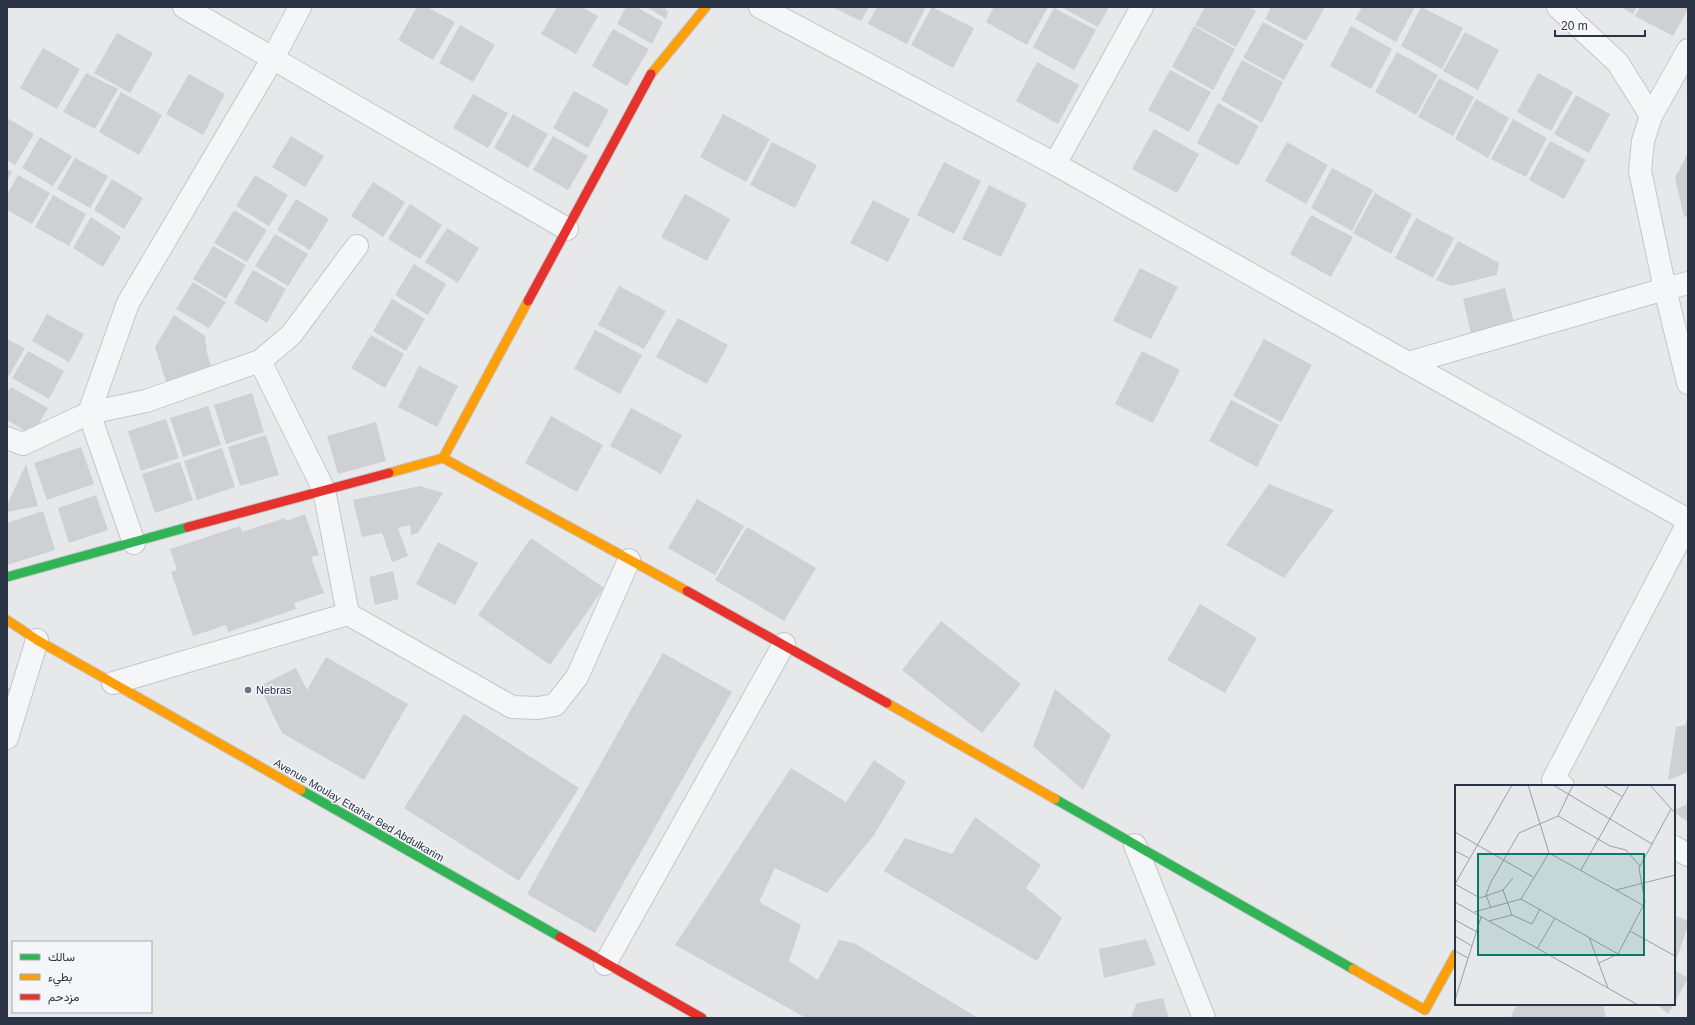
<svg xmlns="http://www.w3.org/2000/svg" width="1695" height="1025" viewBox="0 0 1695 1025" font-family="Arial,Vazirmatn,sans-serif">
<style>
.building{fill:#ced0d3}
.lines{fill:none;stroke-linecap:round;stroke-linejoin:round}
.street-casing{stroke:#c4c6c8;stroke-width:24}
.fast-casing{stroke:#c4c6c8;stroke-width:11}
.slow-casing{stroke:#c4c6c8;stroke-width:11}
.jam-casing{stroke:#c4c6c8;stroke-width:11}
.street{stroke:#f5f6f7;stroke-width:22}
.fast{stroke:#30b455;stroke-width:9}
.slow{stroke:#ff9f0a;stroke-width:9}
.jam{stroke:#e5322d;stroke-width:9}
.poi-dot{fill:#6c737f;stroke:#f4f6f9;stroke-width:1.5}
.labels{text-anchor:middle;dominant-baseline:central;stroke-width:3;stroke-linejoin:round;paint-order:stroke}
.poi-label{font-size:11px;fill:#2b3445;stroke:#f4f6f9;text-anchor:start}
.street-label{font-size:11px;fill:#2b3445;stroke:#f4f6f9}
.inset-road{fill:none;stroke:#9ba0a8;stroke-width:1}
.view{fill:#0f766e;fill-opacity:0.15;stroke:#0f766e;stroke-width:2}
.inset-edge{fill:none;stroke:#2b3445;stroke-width:2}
</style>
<rect width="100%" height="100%" fill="#e6e8ea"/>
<g class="building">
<polygon points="417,7 427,7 455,22 433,60 398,40"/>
<polygon points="557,7 581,7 598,16 576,54 541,34"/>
<polygon points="626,7 636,7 663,22 652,44 617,24"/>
<polygon points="647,7 664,7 668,12 666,19"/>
<polygon points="832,7 869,7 861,21"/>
<polygon points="877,7 926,7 907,44 868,24"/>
<polygon points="932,7 974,28 953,68 911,45"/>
<polygon points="994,7 1048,7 1027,45 986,22"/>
<polygon points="1061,7 1109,7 1098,27"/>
<polygon points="1205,7 1248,7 1256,11 1236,47 1195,25"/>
<polygon points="1271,7 1325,7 1306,41 1265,19"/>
<polygon points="1362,7 1415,7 1396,42 1355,19"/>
<polygon points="1421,7 1463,28 1442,69 1401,46"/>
<polygon points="1620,7 1637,7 1633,14"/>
<polygon points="1640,7 1688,7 1688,9 1673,36 1635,16"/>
<polygon points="1054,8 1096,30 1074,70 1033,47"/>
<polygon points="1263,22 1304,44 1284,80 1243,58"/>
<polygon points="460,25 495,45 473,82 439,63"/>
<polygon points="1194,26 1235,49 1213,90 1172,67"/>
<polygon points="1351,26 1392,49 1371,89 1330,66"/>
<polygon points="613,29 649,49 627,86 592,66"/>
<polygon points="1465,32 1499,50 1478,90 1443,71"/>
<polygon points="117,33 153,53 130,93 94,73"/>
<polygon points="43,48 80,69 57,109 20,88"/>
<polygon points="1397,52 1438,75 1416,115 1375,92"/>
<polygon points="1242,60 1283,82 1262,123 1221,100"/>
<polygon points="1037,62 1079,85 1058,124 1016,101"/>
<polygon points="1170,70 1211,92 1189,132 1148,110"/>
<polygon points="86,73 118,89 95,129 63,112"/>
<polygon points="1538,73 1573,92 1551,131 1517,112"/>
<polygon points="189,74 225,94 203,135 166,114"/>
<polygon points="1439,78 1474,97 1453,136 1418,117"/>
<polygon points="574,91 609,110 588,148 553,128"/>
<polygon points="121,92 162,115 139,155 99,132"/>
<polygon points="473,94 508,113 488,148 453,128"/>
<polygon points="1576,95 1610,114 1589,153 1554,134"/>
<polygon points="1476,99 1509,118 1488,158 1455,139"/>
<polygon points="1218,103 1259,126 1238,166 1197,143"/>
<polygon points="513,114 548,134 528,168 494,148"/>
<polygon points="723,114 770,139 746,182 700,157"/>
<polygon points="7,118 34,134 15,165 7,160"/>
<polygon points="1513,119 1547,138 1526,177 1491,159"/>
<polygon points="1154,129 1199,154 1177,193 1132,169"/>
<polygon points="291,136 324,156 305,187 272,167"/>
<polygon points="553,136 588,156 568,190 533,170"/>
<polygon points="40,137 72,156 53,186 22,168"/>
<polygon points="1550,141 1586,160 1564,199 1529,180"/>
<polygon points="772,142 817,165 795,208 750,185"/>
<polygon points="1287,142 1328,165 1306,204 1265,181"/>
<polygon points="1688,153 1688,216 1684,217 1675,178"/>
<polygon points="75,158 108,176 90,208 57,189"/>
<polygon points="944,162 981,181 954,234 917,215"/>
<polygon points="1332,168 1373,190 1352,231 1311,208"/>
<polygon points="7,169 12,172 7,181"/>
<polygon points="18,175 50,193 32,224 7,210 7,195"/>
<polygon points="255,175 288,195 269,226 236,206"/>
<polygon points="112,179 143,198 124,229 94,210"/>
<polygon points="373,182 405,202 383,237 351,216"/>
<polygon points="989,185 1027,204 1001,257 962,239"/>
<polygon points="1375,193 1412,214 1391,254 1353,233"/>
<polygon points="685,194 730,219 707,261 661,237"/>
<polygon points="53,195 86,214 69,246 35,227"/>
<polygon points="296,199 329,219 310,250 277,230"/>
<polygon points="873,200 910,219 888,262 850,243"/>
<polygon points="410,204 442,225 420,259 388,239"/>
<polygon points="234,210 267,230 247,262 214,243"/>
<polygon points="1311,215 1353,237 1331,277 1290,254"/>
<polygon points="91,217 121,237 103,267 73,248"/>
<polygon points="1416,218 1454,238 1433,278 1395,258"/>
<polygon points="447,228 479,248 458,283 425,262"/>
<polygon points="275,234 308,254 288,286 255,266"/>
<polygon points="1458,241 1499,263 1497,275 1451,286 1436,280"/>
<polygon points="213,246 246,265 226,299 193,279"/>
<polygon points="414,264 446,284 428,315 395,295"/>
<polygon points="1140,268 1178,287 1151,339 1113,321"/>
<polygon points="253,270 286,289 267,323 234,303"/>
<polygon points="193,282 226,302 209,328 176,309"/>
<polygon points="619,286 666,311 644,349 598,325"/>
<polygon points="1505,288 1514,322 1471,333 1463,299"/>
<polygon points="392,299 425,319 406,351 373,331"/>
<polygon points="47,314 84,334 69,362 32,341"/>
<polygon points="174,315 205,336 207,353 213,372 167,385 155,347"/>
<polygon points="678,318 728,345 707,384 656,357"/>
<polygon points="595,330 642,355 620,394 574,369"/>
<polygon points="371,335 404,354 385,388 351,368"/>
<polygon points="7,339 25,348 9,376 7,374"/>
<polygon points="1264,339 1312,365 1281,422 1233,396"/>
<polygon points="28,351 64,371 49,399 12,378"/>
<polygon points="1142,351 1180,370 1153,423 1115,404"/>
<polygon points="419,366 458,386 437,427 398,407"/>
<polygon points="11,387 48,408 32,435 7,420 7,393"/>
<polygon points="252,393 264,432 226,444 214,405"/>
<polygon points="1231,400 1279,425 1257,467 1209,441"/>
<polygon points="208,406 221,445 183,457 170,418"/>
<polygon points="631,408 682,435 661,474 610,446"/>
<polygon points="551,416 603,445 577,492 525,463"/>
<polygon points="166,419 179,458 141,471 128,431"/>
<polygon points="376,422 386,461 338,474 327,436"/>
<polygon points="266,435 279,475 240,486 228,447"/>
<polygon points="81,447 94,484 47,500 34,463"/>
<polygon points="222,448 235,487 197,500 184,461"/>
<polygon points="180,462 193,500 155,513 142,474"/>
<polygon points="26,464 38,506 7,512 7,505"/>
<polygon points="1269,484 1334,510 1284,578 1226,545"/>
<polygon points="420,486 443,493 418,533 411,535 410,525 398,528 408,556 392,562 382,533 362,537 353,500"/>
<polygon points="96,495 108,530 69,543 58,508"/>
<polygon points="697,499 744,526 715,575 668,548"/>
<polygon points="43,511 55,550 7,565 7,523"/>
<polygon points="305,514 319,555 311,557 324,593 294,603 296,609 228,632 226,625 193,636 171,572 177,570 170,549 240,526 242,532 285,518 286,521"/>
<polygon points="747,527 816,568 784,621 715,580"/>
<polygon points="531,538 604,588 550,665 478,615"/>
<polygon points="438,542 478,563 455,605 416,584"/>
<polygon points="393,571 399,599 375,605 369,577"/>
<polygon points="1200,604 1257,638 1225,693 1167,660"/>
<polygon points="941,621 1021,684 982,733 902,670"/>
<polygon points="663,653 732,692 595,933 527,894"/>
<polygon points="326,657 408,704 364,780 282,733 259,686 296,668 307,690"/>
<polygon points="7,687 16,692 7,708"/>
<polygon points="1055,689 1111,735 1083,790 1033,746"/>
<polygon points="464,714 579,788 519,881 404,808"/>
<polygon points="1688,717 1688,772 1668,780 1676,727 1685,725"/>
<polygon points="874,760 906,782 874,835 827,893 775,868 759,902 801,925 789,961 818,980 839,940 854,943 978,1018 806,1018 675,945 791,768 846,802"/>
<polygon points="1688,804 1688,822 1674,812 1674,810"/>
<polygon points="975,817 1041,865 1026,888 1062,918 1037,961 884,871 905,838 952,854"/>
<polygon points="1674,915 1688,921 1688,926 1674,966"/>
<polygon points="1146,939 1156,965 1104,978 1099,949"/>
<polygon points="1674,970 1688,978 1674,1004"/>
<polygon points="1163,998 1169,1018 1128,1018 1131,1017 1137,1003"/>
<polygon points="1517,1004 1603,1004 1606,1018 1510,1018"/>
<polygon points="1656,1004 1674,1004 1668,1014"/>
</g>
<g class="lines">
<g class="street-casing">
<g id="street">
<polyline points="184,7 567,229"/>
<polyline points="760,7 1055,164 1408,363"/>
<polyline points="1558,7 1618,63 1651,116"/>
<polyline points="1688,50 1651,116 1643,141 1640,171 1665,289 1688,383"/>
<polyline points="1055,164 1142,7"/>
<polyline points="1688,283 1665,289 1408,363 1688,520"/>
<polyline points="7,438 23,444 89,413 146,401 260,361 291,335 357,246"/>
<polyline points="134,543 89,413 128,303 273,58 300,7"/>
<polyline points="348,614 512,707 538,708 555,705 577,677 629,560"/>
<polyline points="113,683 348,614 324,490 260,361"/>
<polyline points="7,738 37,640"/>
<polyline points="1563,786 1553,780 1688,523"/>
<polyline points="1135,845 1204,1018"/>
<polyline points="1674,847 1688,855"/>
<polyline points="605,964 784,644"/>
</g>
</g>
<g class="fast-casing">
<g id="fast">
<polyline points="7,577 188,527"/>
<polyline points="301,790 560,937"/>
<polyline points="1055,799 1353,969"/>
</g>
</g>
<g class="slow-casing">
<g id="slow">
<polyline points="651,74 706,7"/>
<polyline points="443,458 687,591"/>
<polyline points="389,473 443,458 528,301"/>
<polyline points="7,620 37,640 301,790"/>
<polyline points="887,703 1055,799"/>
<polyline points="1353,969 1425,1010 1456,954"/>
</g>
</g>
<g class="jam-casing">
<g id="jam">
<polyline points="528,301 651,74"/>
<polyline points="188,527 389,473"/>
<polyline points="687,591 887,703"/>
<polyline points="560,937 702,1018"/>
</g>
</g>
<use href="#street" class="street"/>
<use href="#fast" class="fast"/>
<use href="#slow" class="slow"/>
<use href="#jam" class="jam"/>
</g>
<circle class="poi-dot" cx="248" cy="690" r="4"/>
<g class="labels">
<g class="poi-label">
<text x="256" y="690">Nebras</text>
</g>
<g class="street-label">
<text transform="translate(359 810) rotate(30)">Avenue Moulay Ettahar Bed Abdulkarim</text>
</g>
</g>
<g transform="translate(1455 785)">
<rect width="220" height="220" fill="#e6e8ea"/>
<path class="inset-road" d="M 73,0 L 94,68 L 161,105M 98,0 L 197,59M 148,0 L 168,12M 195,0 L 220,28M 216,24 L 184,83 L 190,117 L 175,146 L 220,171M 103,31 L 155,61 L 171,65 L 185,81M 0,47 L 78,92M 0,66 L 14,73M 126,85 L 174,0M 0,99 L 57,0M 0,99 L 25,113 L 48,105 L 58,93M 66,114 L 163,169 L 175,146M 0,117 L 183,220M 189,121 L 161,105 L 220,90M 36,123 L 31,110 L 35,99 L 64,48 L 103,31 L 118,0M 19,127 L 66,114 L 94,68M 57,130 L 77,139 L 85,124M 0,135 L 22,147M 34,136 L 57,130 L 48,105M 0,151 L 17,161M 134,152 L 153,203M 82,164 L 100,133M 0,166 L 13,173M 144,178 L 163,169M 0,215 L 26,132"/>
<path class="view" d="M 23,69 L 189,69 L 189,170 L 23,170 Z"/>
<rect width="220" height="220" class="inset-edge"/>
</g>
<rect width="1695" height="1025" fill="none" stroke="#2b3445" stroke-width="16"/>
<rect x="12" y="941" width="140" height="72" fill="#f4f6f9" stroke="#a4a8b1"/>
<rect x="20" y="954" width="20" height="6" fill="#30b455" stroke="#a4a8b1"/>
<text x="48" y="961" font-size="12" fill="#2b3445">سالك</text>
<rect x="20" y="974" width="20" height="6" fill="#ff9f0a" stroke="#a4a8b1"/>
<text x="48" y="981" font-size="12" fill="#2b3445">بطيء</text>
<rect x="20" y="994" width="20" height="6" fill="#e5322d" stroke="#a4a8b1"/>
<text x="48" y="1001" font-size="12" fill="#2b3445">مزدحم</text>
<path d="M1555 30v6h90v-6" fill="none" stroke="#2b3445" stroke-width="2"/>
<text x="1561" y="30" font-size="12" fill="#2b3445" stroke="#f4f6f9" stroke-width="3" paint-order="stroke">20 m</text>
</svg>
